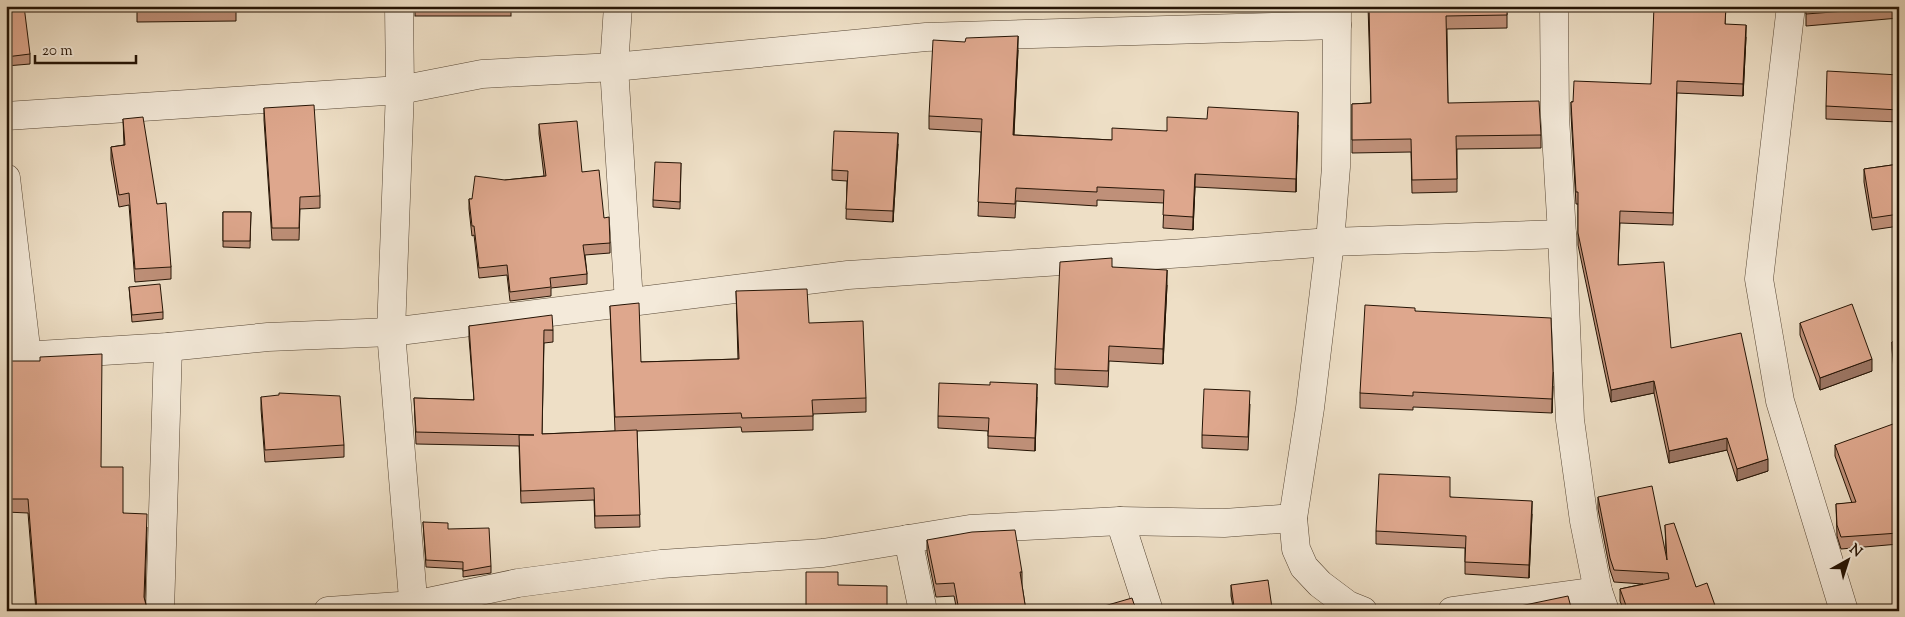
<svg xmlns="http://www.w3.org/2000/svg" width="1905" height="617" viewBox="0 0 1905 617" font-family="'Sorts Mill Goudy',serif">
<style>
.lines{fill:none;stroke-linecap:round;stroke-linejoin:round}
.minor-casing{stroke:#574735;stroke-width:29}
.minor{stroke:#f4eada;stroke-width:28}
.wall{fill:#bf9079;stroke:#251405}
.shaded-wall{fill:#9b7563;stroke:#251405}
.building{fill:#dea78d;stroke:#251405}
</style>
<rect width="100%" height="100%" fill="#eedfc6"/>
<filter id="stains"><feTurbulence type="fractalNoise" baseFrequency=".004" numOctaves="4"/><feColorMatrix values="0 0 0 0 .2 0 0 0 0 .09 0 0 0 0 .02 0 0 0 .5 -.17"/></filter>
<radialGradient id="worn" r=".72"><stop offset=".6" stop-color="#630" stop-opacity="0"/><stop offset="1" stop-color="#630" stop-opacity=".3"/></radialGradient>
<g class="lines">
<g class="minor-casing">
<g id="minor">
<polyline points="399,6 400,90 391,332 414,611"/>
<polyline points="618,6 614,67 629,302"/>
<polyline points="1554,6 1555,117 1562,234 1570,420 1584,521 1598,591 1605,611"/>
<polyline points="1791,6 1759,279 1780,401 1844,611"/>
<polyline points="1337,8 1336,167 1330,242 1310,408 1293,518 1296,549 1304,567 1320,584 1348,605 1363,611"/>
<polyline points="6,116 400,90 482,74 614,67 926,37 1337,25"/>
<polyline points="6,178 27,356"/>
<polyline points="6,357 168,347 268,337 391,332 848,275 1201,252 1330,242 1562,234"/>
<polyline points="1120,521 1149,611"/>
<polyline points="908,539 923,611"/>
<polyline points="160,611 168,347"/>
<polyline points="328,611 414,605 518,583 661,564 823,553 970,529 1120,521 1224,523 1293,518"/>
<polyline points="1452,611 1598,591"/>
</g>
</g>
<use href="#minor" class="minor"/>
</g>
<g class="wall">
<polygon points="6,6 30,54 30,64 6,66"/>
<polygon points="137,6 236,6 236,21 137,22"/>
<rect x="415" y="6" width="96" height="10"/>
<polygon points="1368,6 1507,6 1507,28 1447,29 1448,103 1541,135 1541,148 1457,149 1457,192 1412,193 1411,152 1352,153 1352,104 1371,103"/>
<polygon points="1726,6 1725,24 1746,37 1743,96 1677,93 1673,225 1620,223 1618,265 1671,348 1768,471 1737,481 1727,450 1669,463 1654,393 1611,402 1578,245 1578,204 1576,204 1571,114 1571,102 1651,84"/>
<polygon points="1806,6 1899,6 1899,18 1806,26"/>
<polygon points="1018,50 1014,135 1112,140 1167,131 1298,125 1296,192 1195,187 1193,230 1163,228 1164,203 1097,200 1097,206 1016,201 1015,218 978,216 981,132 929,129 929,116"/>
<polygon points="1899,75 1899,122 1826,119 1826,106"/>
<polygon points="264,108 320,196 320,208 300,209 299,240 272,240 264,120"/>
<polygon points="123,119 157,204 171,267 171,279 135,282 129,205 119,207 111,160 111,147 124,145"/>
<polygon points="539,124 582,172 604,218 610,243 610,253 585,255 587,274 587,284 551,288 551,296 510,301 507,275 479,278 474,235 472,236 469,209 469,199 472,199 505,180 544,176 539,134"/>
<polygon points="898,144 893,222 846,219 847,181 832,180 832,170"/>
<polygon points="681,163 680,209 653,207 653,200"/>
<polygon points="1899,164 1899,226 1872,230 1864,182 1864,169"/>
<polygon points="223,212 251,212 250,248 223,247"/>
<polygon points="1112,267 1167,285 1163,364 1109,361 1108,387 1055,384 1055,369"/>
<polygon points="129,287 163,312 163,319 132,322"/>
<polygon points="736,291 809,323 866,398 866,412 813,414 813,430 742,432 741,427 637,431 640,527 595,528 594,500 521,503 519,446 416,444 414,398 474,400 469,338 469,326 553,330 553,342 544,343 542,434 615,431 610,306 641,362 738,359"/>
<polygon points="1415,311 1553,386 1552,413 1413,407 1413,410 1360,408 1360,393"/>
<polygon points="1800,323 1872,371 1820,390 1800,335"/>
<polygon points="1899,341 1899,423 1892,349 1892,342"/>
<polygon points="6,361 101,467 123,513 147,527 145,599 146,605 151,611 36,611 28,513 6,512"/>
<polygon points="261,397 344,445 344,457 265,462 261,409"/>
<polygon points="1037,397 1035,451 988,448 988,431 938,428 938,416"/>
<polygon points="1250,404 1248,450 1202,448 1202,435"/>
<polygon points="1899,440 1899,544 1841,549 1837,536 1836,504 1852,503 1835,456 1835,445"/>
<polygon points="1450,497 1532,514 1529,578 1465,574 1465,548 1376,544 1376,531"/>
<polygon points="1598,497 1666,553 1665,525 1696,587 1717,611 1624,611 1620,601 1620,589 1643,584 1614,582 1610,570 1598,509"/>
<polygon points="423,522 448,529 491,566 491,573 463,577 463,569 426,567"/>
<polygon points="927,540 1022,572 1022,585 1026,611 957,611 954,596 936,597 927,552"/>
<polygon points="1231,585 1272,608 1233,607 1231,596"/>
</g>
<g class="shaded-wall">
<polygon points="1746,25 1746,37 1743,96 1743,84"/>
<polygon points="1018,36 1018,50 1013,149 1013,135"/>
<polygon points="1298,112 1298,125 1296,192 1296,179"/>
<polygon points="898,133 898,144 893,222 893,211"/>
<polygon points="1195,174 1195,187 1193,230 1193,217"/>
<polygon points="1167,270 1167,285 1163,364 1163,349"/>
<polygon points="1872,359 1872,371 1820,390 1820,378"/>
<polygon points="1553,372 1553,386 1552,413 1552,399"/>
<polygon points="1654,381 1654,393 1611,402 1611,390"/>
<polygon points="1037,384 1037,397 1035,451 1035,438"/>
<polygon points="1727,438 1727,450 1669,463 1669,451"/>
<polygon points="1768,459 1768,471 1737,481 1737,469"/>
<polygon points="1532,501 1532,514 1529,578 1529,565"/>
</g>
<g class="building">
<polygon points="6,6 24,6 30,54 6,57"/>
<rect x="137" y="6" width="99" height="3"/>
<polygon points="1369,6 1507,6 1507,15 1446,16 1448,103 1539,101 1541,135 1456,136 1457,179 1412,180 1411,139 1352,140 1352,104 1371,103"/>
<polygon points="1654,6 1726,6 1725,24 1746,25 1743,84 1677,81 1673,213 1620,211 1618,265 1664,262 1671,348 1741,333 1768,459 1737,469 1727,438 1669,451 1654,381 1611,390 1578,233 1578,192 1576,192 1571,102 1573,102 1574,81 1651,84"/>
<polygon points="1806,6 1899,6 1899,7 1806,14"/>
<polygon points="1018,36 1013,135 1112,140 1112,128 1167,131 1167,117 1207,119 1208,107 1298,112 1296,179 1195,174 1193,217 1163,215 1164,190 1097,187 1097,192 1016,188 1015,204 978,202 982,119 929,116 933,40 965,42 966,38"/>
<polygon points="1827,71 1899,75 1899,110 1826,106"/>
<polygon points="314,105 320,196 300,197 299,228 272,228 264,108"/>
<polygon points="143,117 157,204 166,203 171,267 135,269 129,193 119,195 111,147 125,145 123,119"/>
<polygon points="577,121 582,172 599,170 604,218 609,217 610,243 583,245 587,274 550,278 551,287 510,292 507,265 479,268 474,226 472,226 469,199 472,199 475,176 505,180 546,176 539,124"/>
<polygon points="834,131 898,133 893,211 846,209 848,171 832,170"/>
<polygon points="655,162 681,163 680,202 653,200"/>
<polygon points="1899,164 1899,214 1872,218 1864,169"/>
<polygon points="223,212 251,212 250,241 223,241"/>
<polygon points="1112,258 1112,267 1167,270 1163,349 1109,346 1108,371 1055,369 1060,262"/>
<polygon points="160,284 163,312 132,315 129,287"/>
<polygon points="807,289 809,323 863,321 866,398 812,400 813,416 742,418 741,413 615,417 610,306 639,303 641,362 739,359 736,291"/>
<polygon points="1852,304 1872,359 1820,378 1800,323"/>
<polygon points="1365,305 1415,308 1415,311 1551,318 1553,372 1552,399 1413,392 1413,396 1360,393"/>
<polygon points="552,315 553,330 544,330 542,434 637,430 640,515 595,516 594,488 521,491 519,435 534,435 416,432 414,398 474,400 469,326"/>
<polygon points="1899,341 1899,416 1892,342"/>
<polygon points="102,354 101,467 123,467 123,513 147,514 144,597 146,605 151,611 37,611 28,499 6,499 6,361 40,361 40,357"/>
<polygon points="990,382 1037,384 1035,438 988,436 989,418 938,416 939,383 990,385"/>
<polygon points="1204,389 1250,391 1248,437 1202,435"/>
<polygon points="279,393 340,396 344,445 265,450 261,397 279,395"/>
<polygon points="1893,424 1899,440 1899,533 1841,537 1837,525 1836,504 1856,502 1835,445"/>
<polygon points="1379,474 1450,477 1450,497 1532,501 1529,565 1465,562 1466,536 1376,531"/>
<polygon points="1652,486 1667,560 1665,525 1674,523 1696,587 1707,583 1717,611 1628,611 1620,589 1669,579 1668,573 1614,570 1610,558 1598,497"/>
<polygon points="423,522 448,523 448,529 489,528 491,566 463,571 463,562 426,560"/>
<polygon points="1015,530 1022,572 1020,572 1026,611 959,611 954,583 936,584 927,540 972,532"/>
<polygon points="806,572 838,572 838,585 887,586 887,611 806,611"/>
<polygon points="1268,580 1272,608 1342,609 1347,611 1204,611 1234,607 1231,585"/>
<polygon points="1568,596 1572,611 1502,611 1501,610"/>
<polygon points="1132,598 1134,604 1140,611 1087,611"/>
</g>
<rect width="1905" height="617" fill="none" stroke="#eedfc6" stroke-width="25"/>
<rect x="8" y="8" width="1890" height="602" fill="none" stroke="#251405" stroke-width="2.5"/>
<rect x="12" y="12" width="1880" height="592" fill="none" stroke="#251405"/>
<g transform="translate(1848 560) rotate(39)" stroke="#f4eada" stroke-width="4" paint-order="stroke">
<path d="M0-4L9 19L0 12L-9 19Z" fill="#251405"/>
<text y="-8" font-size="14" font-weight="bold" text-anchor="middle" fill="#251405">N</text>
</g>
<path d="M35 55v8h101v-8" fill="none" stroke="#251405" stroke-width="2.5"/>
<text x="42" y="55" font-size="15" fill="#251405" stroke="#f4eada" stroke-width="4" paint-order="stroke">20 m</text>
<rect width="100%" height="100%" filter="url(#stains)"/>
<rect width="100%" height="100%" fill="url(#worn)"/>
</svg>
